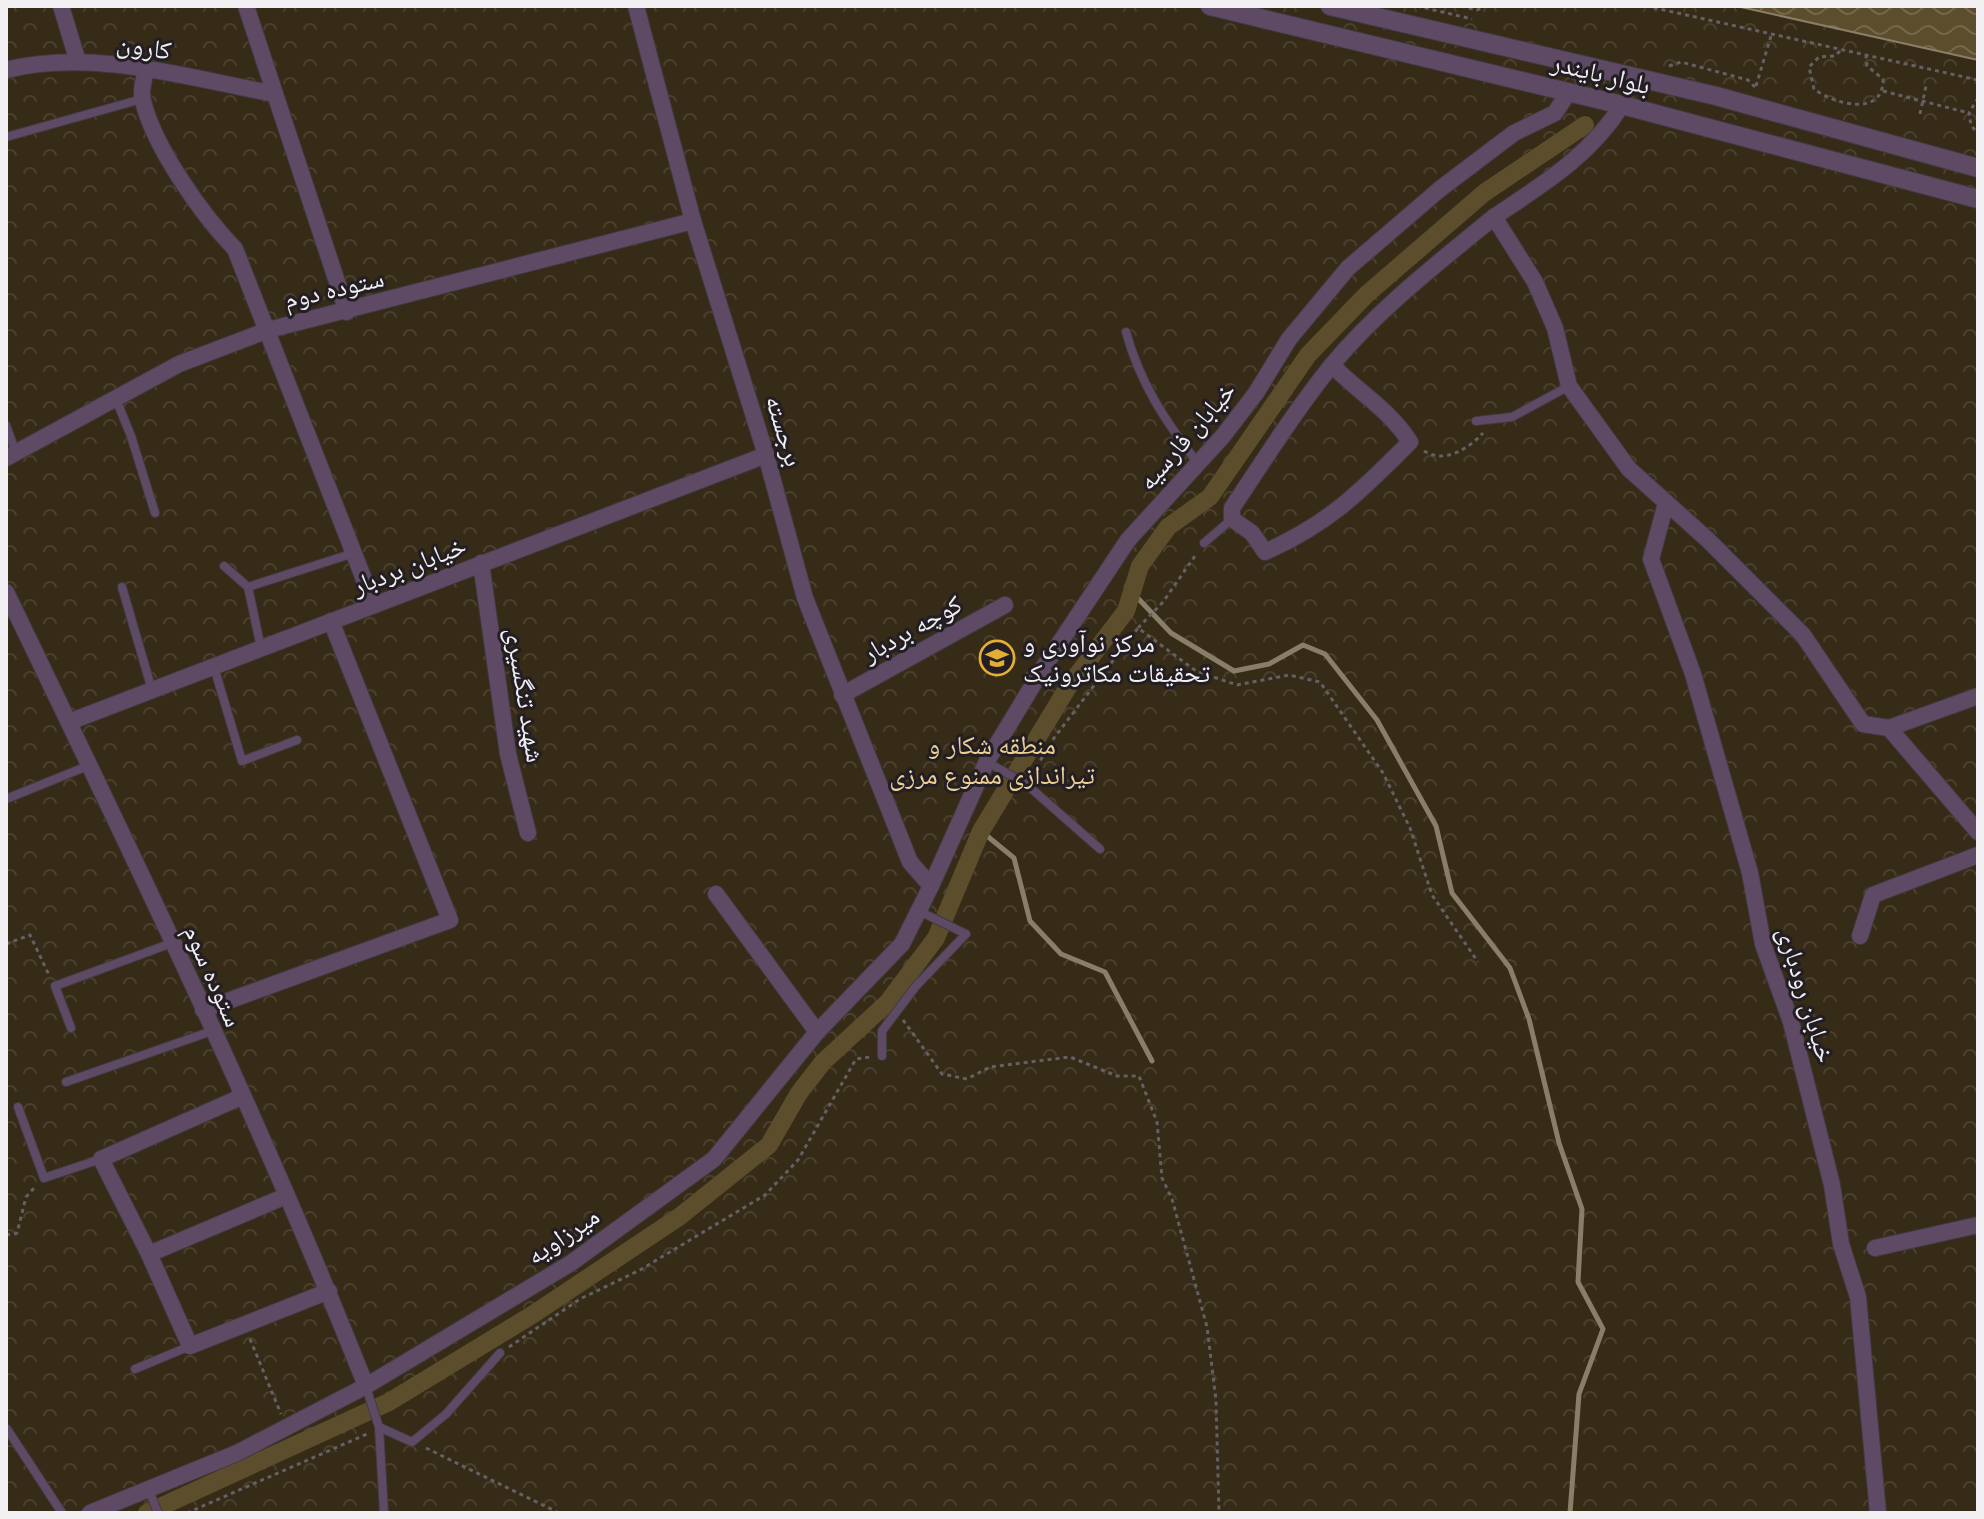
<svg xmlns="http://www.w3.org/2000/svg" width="1984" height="1519" viewBox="0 0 1984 1519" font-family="Karla,'Noto Naskh Arabic',sans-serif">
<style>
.park{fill:url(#park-crowns)}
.water{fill:url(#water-waves);stroke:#897e68;stroke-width:2}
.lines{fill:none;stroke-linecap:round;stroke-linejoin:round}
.stream{stroke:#897e68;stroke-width:5}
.canal{stroke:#5c4d2d;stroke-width:18}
.service-casing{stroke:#3f3b40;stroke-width:10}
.minor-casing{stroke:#3f3b40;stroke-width:18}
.tertiary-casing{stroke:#3f3b40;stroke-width:20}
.path{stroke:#646065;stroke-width:3;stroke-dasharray:4 4;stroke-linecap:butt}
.service{stroke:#5f4a65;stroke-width:8}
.minor{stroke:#5f4a65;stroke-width:16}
.tertiary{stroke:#5f4a65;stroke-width:18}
.labels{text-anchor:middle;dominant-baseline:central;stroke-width:6;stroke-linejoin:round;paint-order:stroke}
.street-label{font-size:26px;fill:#f1eff2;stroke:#221e23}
.poi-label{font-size:26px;fill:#f1eff2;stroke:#221e23;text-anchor:start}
.park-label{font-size:26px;fill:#ecd096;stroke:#221e23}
</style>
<defs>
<pattern id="park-crowns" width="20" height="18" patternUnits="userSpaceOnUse" patternTransform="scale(2)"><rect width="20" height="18" fill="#362b16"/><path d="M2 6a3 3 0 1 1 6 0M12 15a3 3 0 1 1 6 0" fill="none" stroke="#4a402d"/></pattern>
<pattern id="water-waves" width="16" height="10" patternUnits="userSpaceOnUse" patternTransform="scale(2)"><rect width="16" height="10" fill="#5c4d2d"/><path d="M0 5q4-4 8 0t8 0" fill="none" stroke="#74674c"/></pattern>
</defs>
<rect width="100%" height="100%" fill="#221e23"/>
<rect class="park" x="6" y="6" width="1972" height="1507"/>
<polygon class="water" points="1736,6 1978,6 1978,60"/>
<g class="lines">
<g class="stream">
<polyline points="1132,592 1171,633 1234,671 1269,664 1303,645 1325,654 1377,720 1436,826 1452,893 1510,968 1529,1019 1559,1143 1582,1209 1578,1282 1603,1329 1579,1394 1570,1513"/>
<polyline points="981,831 1014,858 1030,921 1061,954 1105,972 1152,1061"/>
</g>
<polyline class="canal" points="147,1513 389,1402 532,1315 679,1217 769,1145 799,1093 823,1062 888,1002 936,938 981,831 1068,687 1126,611 1140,566 1168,527 1210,497 1308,355 1367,294 1484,193 1585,125"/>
<g class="service-casing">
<g id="service">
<polyline points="6,137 142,99"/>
<path d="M 1126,332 C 1140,383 1165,421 1197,462"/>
<polyline points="115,397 131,436 155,513"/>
<polyline points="1476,421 1512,417 1569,386"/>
<polyline points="6,425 16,453"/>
<polyline points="1204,543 1232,519"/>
<polyline points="224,566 248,587 261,648"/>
<polyline points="122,587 152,690"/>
<polyline points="248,587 354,553"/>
<polyline points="214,667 242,761 297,740"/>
<polyline points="987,762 1026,784 1100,849"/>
<polyline points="6,799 90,765"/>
<polyline points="71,1028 55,986 172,943"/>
<polyline points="882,1056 882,1031 916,986 966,934 919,911"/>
<polyline points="66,1082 212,1031"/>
<polyline points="18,1107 44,1178 101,1159"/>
<polyline points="135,1369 190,1346"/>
<polyline points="366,1387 379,1427 384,1513"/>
<polyline points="379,1427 412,1442 446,1414 500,1353"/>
<polyline points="7,1429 62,1513"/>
<polyline points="149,1490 158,1513"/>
</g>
</g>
<g class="minor-casing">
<g id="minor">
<polyline points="61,6 78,62"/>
<polyline points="246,6 347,312"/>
<path d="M 6,70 C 93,48 189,78 275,94"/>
<path d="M 146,70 C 144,79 140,92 143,101 C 154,147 202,215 235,249 L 374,605"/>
<path d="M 1622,105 C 1590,156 1543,184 1494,217 L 1535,282 L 1555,328 L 1569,386 L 1629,469 L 1708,540 L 1803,635 L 1863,724 L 1889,728"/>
<path d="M 1332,365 C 1359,393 1389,409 1410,442 C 1361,491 1330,523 1265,552 L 1252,533 L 1232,519 L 1232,508 C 1264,460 1295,411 1331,366 C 1377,310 1438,263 1494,217"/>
<polyline points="6,458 179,364 268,330 693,221"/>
<polyline points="1666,503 1651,559 1693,674 1750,873 1763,944 1791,1022 1832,1185 1841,1244 1858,1297 1878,1513"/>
<polyline points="481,563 508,754 528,833"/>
<path d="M 6,592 C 132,853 259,1116 366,1386"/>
<polyline points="842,695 1005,605"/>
<polyline points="1978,696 1889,728 1978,832"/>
<polyline points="69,722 766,455"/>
<polyline points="931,886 987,761 1045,665 1128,540 1223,436 1256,393 1289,339 1348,268 1440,189 1514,133 1555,113 1568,93"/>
<polyline points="716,894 817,1032"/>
<polyline points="1860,936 1873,895 1978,855"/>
<polyline points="203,1010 450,920 331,621"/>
<polyline points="286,1196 149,1254 190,1346 329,1291"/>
<polyline points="1875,1248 1978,1225"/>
<polyline points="149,1254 101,1159 241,1097"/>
<polyline points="90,1513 237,1453 366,1386 571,1263 714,1159 817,1032 902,944 931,886 910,862 805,598 766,455 693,221 636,6"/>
</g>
</g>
<g class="tertiary-casing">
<g id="tertiary">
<polyline points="1210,6 1622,105 1978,199"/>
<polyline points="1330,6 1716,96 1978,168"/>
</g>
</g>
<g class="path">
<polyline points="1417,6 1472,19"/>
<polyline points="1461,6 1477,10 1486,6"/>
<polyline points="1646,6 1978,80"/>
<path d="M 1840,51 L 1835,56 L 1819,57 L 1809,67 L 1814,89 C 1835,105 1884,117 1883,79 L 1867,66 L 1866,56"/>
<polyline points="1669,66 1681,62 1748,80 1755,87"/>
<polyline points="1756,86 1771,36"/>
<polyline points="1883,91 1969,113"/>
<polyline points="1978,98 1969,113 1971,125 1978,134"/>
<polyline points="1920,114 1926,86"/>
<path d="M 1424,451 C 1445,464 1468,449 1483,433"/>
<polyline points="1138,628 1163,602 1197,553"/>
<polyline points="1032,774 1054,738 1138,628 1196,671 1237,685 1289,675 1320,682 1383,773 1410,828 1432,895 1478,962"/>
<polyline points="6,944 30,935 50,977"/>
<polyline points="903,1020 942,1074 967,1079 990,1067 1070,1057 1117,1076 1139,1076 1157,1122 1162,1178 1172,1199 1207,1327 1216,1400 1219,1513"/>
<polyline points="6,1235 17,1233 26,1197 35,1187"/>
<polyline points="250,1339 281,1414"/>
<polyline points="509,1347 580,1299 640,1270 765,1195 798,1160 856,1059 870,1057"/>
<polyline points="426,1448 559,1513"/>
<polyline points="187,1513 367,1434"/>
</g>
<use href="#service" class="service"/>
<use href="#minor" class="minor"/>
<use href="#tertiary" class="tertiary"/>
</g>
<defs>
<g id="university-ring" transform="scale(1.8)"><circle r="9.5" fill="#221e23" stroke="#e2af34" stroke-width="1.5"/><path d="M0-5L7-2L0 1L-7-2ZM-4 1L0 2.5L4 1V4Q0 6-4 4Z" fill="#e2af34"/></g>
</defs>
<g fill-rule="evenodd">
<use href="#university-ring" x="997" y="658"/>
</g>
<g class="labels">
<g class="street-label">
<text transform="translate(144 47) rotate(9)">کارون</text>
<text transform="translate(1601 74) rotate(14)">بلوار بایندر</text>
<text transform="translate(334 289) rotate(-13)">ستوده دوم</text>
<text transform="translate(784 431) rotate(73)">برجسته</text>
<text transform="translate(1187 436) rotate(-49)">خیابان فارسیه</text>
<text transform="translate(409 566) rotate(-21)">خیابان بردبار</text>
<text transform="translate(912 629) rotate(-29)">کوچه بردبار</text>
<text transform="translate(525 695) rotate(81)">شهید تنگسیری</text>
<text transform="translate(213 976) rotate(66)">ستوده سوم</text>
<text transform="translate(1806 995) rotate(73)">خیابان رودباری</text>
<text transform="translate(563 1236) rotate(-34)">میرزاویه</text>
</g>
<g class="poi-label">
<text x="1023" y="643">مرکز نوآوری و<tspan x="1023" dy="30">تحقیقات مکاترونیک</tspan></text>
</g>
<g class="park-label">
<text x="992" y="745">منطقه شکار و<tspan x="992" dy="30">تیراندازی ممنوع مرزی</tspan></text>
</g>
</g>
<rect width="1984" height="1519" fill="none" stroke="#f1eff2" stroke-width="16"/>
</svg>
